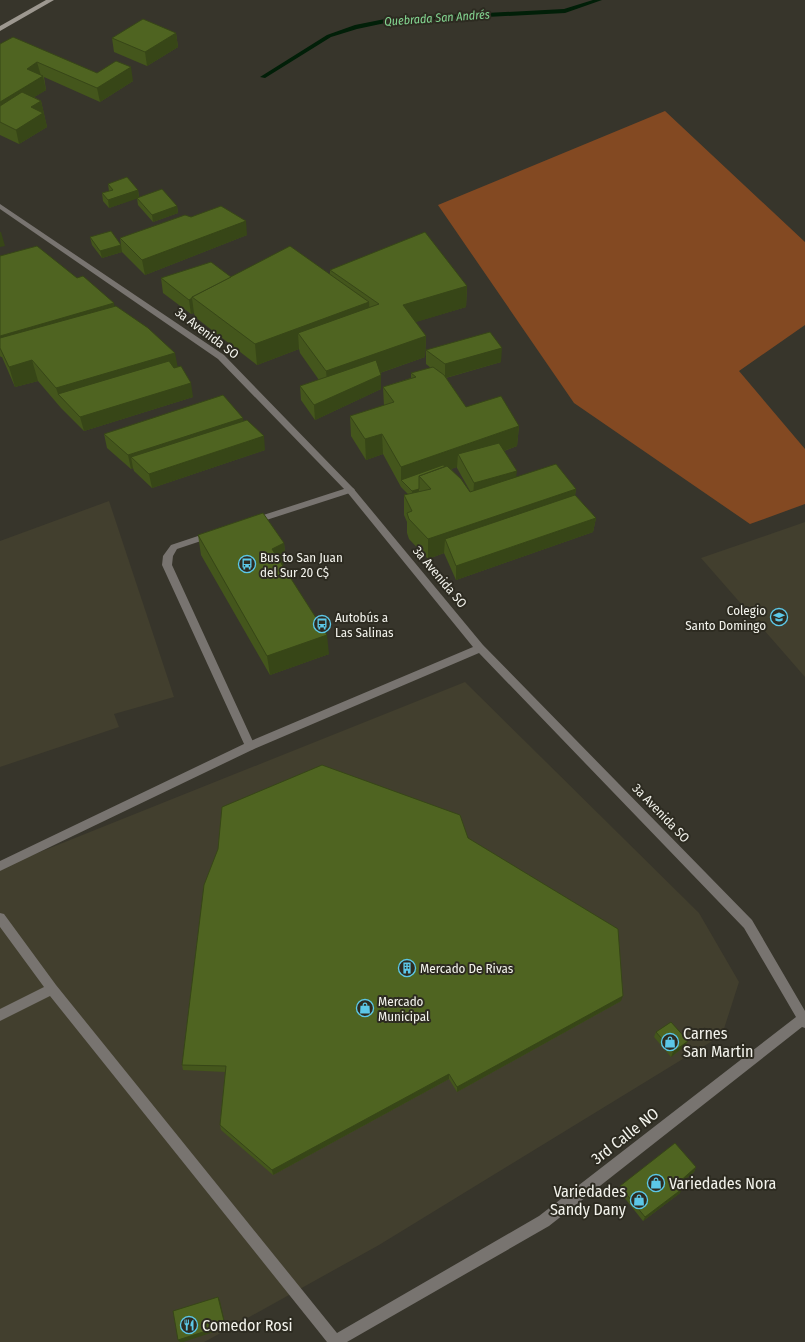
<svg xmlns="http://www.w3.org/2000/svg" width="805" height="1342" viewBox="0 0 805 1342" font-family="'Fira Sans Condensed',sans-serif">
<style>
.built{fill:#423f2e}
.green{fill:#834922}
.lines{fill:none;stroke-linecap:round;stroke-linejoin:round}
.stream{fill:#011f08;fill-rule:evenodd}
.service{fill:#787470;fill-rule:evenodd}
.minor{fill:#787470;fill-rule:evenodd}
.secondary{fill:#9d9890;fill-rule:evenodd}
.wall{fill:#44561c;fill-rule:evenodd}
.shaded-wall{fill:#374617}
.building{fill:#4f6421;stroke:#374617}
.labels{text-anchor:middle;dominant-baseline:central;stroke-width:4;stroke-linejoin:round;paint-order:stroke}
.far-water-label{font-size:12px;font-style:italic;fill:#83d591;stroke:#2d2b21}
.street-label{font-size:13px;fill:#f3f3ec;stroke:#2d2b21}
.poi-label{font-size:13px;fill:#f3f3ec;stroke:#2d2b21;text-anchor:start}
.near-poi-label{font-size:16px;fill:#f3f3ec;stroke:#2d2b21;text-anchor:start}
.near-street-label{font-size:16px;fill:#f3f3ec;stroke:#2d2b21}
</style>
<rect width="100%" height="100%" fill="#37352b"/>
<g class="built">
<polygon points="109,501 174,697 114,714 119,727 0,767 0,541"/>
<polygon points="805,522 805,677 701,558"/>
<polygon points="465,682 699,913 739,982 722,1035 379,1245 208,1340 204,1342 0,1342 0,868"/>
</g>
<polygon class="green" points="665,111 805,242 805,325 739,371 805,449 805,504 750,524 574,403 438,205"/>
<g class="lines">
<polygon class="stream" points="593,0 602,0 565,13 390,22 357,29 331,37 265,78 260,77 327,35 355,25 390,18 564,9"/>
<g class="service">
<polygon points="350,487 353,488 355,490 353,492 254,524 249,521 251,519"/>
<polygon points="210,532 213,533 215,535 213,537 177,549 173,556 172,565 255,746 254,749 250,750 246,749 245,746 162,565 163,556 171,545"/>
</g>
<polygon class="minor" points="0,204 224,355 353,488 483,645 752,920 805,1011 805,1028 802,1027 549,1226 347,1342 327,1342 50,996 0,1021 0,1009 44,987 0,927 0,913 4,914 56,985 337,1333 539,1216 796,1017 744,928 479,653 254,749 0,871 0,861 246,743 473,647 347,492 218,359 0,209"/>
<polygon class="secondary" points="46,0 54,0 0,31 0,26"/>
</g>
<g class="wall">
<polygon points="176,33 178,47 147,66 114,52 112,38"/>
<polygon points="0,44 97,73 133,81 100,102 44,77 46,90 34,97 41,101 47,127 19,144 0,135"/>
<polygon points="108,184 138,190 139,197 177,206 178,213 153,222 138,205 137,198 109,208 103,201 102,193 109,191"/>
<polygon points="191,217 247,235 145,275 122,252 102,258 92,245 90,237 121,245 120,238"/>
<polygon points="0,256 77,278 114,303 114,306 178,367 193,397 84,431 61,408 38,381 15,387 2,357 1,357 0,356"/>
<polygon points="330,270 467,286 466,307 415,322 426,336 425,357 380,373 381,389 315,420 301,400 300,386 319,380 300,353 299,349 257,365 195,317 194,313 191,314 163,293 161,278 330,274"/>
<path d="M 426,350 L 501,362 L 446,378 L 466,407 L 519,426 L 517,446 L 504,451 L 516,477 L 576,489 L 575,495 L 596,518 L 593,532 L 456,580 L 444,553 L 428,559 L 409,539 L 407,533 L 407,522 L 404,515 L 404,495 L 408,494 L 401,487 L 383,454 L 366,460 L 351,436 L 350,416 L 384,406 L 383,387 L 411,378 L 411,373 L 431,368 L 426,364 ZM 457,467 L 457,468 L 470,491 L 470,492 L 451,469 Z"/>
<polygon points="243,418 243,421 265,450 152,488 134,471 133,468 131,469 107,448 104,434"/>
<polygon points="198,535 284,543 286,563 282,565 329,654 270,675 201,555"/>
<polygon points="468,838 621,1001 457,1092 449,1079 273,1175 221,1130 220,1125 225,1072 183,1070 182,1065"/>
<polygon points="656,1032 685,1046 671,1057 654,1037"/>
<polygon points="696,1167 694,1172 679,1184 680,1193 643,1221 619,1191 620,1186"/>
</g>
<g class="shaded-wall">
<polygon points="176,33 178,47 147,66 145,52"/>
<polygon points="37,62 41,76 27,69"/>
<polygon points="131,67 133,81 100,102 97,88"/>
<polygon points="43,76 46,90 0,118 0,102"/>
<polygon points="41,101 47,127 19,144 16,130 31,107"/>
<polygon points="138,190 139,198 109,208 108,200"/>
<polygon points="177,206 178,213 153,222 152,215"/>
<polygon points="246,221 247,235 145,275 142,260"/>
<polygon points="0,232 1,232 5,246 0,247"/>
<polygon points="121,245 122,252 102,258 100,251"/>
<polygon points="467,286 466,307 403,326 403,305"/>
<polygon points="192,298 194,313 191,314 189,300"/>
<polygon points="369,302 370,322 298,333 299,349 257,365 255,344"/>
<polygon points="114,303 118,324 0,348 0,336"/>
<polygon points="426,336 425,357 328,391 326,371"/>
<polygon points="502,348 501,362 445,378 445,364"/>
<polygon points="175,353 179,373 58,394 56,388"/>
<polygon points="32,360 38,381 15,387 9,367"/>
<polygon points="381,375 381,389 315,420 314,405"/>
<polygon points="191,383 193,397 84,431 80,417"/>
<polygon points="243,418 245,432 131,457 133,468 131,469 128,455"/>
<polygon points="519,426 517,446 464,465 458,454 457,467 422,479 419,476 401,480 401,467"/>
<polygon points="382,434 383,454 366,460 365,439"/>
<polygon points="264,436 265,450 152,488 149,474"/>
<polygon points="517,471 515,485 473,497 474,483"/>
<polygon points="419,489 419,496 412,498 412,491"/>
<polygon points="576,489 573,509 445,539 444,553 428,559 428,539"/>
<polygon points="596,518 593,532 456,580 456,566"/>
<polygon points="284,543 286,563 274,568 272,549"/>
<polygon points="327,635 329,654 270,675 267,656"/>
<polygon points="623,996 621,1001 457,1092 457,1087"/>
<polygon points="688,1041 685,1046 671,1057 673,1052"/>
<polygon points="449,1074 449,1079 273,1175 272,1170"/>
<polygon points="696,1167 694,1172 676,1187 678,1183"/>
<polygon points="682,1189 680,1193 643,1221 645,1217"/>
<polygon points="218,1297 220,1301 226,1328 183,1342 180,1342 178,1340"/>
</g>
<g class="building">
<polygon points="143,19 176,33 145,52 112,38"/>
<polygon points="13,37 97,73 116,61 131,67 97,88 37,62 27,69 43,76 0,102 0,44"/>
<polygon points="22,92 41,101 31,107 43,113 16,130 0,122 0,106"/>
<polygon points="127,177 138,190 108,200 102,193 113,190 108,184"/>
<polygon points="162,189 177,206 152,215 137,198"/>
<polygon points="221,206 246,221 142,260 120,238 185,215 191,217"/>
<polygon points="111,231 121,245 100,251 90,237"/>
<polygon points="425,232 467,286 403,305 426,336 326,371 298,333 379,304 330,270"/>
<polygon points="37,246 77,278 83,276 114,303 0,336 0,256"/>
<polygon points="290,246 369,302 255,344 192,297"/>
<polygon points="211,262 231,277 192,297 192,298 189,300 161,278"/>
<polygon points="116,306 148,328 175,353 56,388 32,360 9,367 0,348 0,338"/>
<polygon points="490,332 502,348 445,364 426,350"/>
<polygon points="376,360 381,375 314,405 300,386"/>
<polygon points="169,361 174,368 181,366 191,383 80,417 58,394"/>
<polygon points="433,367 444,375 466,407 501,396 519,426 401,467 382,434 365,439 350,416 394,402 383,387 416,377 411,373"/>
<polygon points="223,395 243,418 128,455 104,434"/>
<polygon points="247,420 264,436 149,474 131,457"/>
<polygon points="499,443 517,471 474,483 458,454"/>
<polygon points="556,464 576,489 428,539 409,519 407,513 412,511 404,495 431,489 419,476 447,466 461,479 470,492"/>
<polygon points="443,465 446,466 419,476 419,489 412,491 401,480"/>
<polygon points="575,495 596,518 456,566 445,539"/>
<polygon points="263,513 284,543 272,549 327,635 267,656 198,535"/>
<polygon points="322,765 460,815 468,838 618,929 623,996 457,1087 449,1074 272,1170 220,1125 226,1066 182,1065 204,885 218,849 222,807"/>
<polygon points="671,1022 688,1041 673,1052 656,1032"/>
<polygon points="675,1143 696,1167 678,1183 682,1189 645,1217 620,1186"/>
<polygon points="218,1297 225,1325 178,1340 173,1311"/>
</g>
<defs>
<g id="bus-ring" transform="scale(0.9)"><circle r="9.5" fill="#2d2b21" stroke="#5cc7e7" stroke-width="1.5"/><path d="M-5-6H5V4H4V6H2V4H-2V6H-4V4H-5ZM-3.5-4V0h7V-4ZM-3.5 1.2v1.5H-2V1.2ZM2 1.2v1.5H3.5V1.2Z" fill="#5cc7e7"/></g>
<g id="school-ring" transform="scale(0.9)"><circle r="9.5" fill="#2d2b21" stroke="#5cc7e7" stroke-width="1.5"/><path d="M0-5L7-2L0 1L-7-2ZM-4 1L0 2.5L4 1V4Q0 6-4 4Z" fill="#5cc7e7"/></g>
<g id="building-ring" transform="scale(0.9)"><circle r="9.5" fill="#2d2b21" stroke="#5cc7e7" stroke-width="1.5"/><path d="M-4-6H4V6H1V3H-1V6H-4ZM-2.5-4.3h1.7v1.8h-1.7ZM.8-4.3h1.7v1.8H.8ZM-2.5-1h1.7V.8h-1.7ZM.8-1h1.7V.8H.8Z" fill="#5cc7e7"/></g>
<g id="shop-ring" transform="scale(0.9)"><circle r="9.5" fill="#2d2b21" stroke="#5cc7e7" stroke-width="1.5"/><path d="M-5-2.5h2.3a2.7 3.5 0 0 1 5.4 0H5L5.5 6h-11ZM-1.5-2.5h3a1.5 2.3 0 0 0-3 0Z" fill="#5cc7e7"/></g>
<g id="restaurant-ring" transform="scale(0.9)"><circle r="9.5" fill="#2d2b21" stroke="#5cc7e7" stroke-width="1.5"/><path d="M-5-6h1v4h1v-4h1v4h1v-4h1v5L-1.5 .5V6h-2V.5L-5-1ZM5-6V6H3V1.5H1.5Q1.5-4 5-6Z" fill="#5cc7e7"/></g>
</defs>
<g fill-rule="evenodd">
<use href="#bus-ring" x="247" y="564"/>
<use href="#school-ring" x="779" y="617"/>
<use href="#bus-ring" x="322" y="624"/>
<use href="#building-ring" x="407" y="968"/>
<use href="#shop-ring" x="365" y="1008"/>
<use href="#shop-ring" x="670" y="1042"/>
<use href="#shop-ring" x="656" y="1183"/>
<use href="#shop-ring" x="639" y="1200"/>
<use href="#restaurant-ring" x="189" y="1325"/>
</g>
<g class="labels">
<g class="far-water-label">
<text transform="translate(437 18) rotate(-4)">Quebrada San Andrés</text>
</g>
<g class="street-label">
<text transform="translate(207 333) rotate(37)">3a Avenida SO</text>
<text transform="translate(440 577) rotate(50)">3a Avenida SO</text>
<text transform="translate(661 813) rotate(46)">3a Avenida SO</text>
</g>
<g class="poi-label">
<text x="260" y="557">Bus to San Juan<tspan x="260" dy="15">del Sur 20 C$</tspan></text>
<text x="766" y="610" text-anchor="end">Colegio<tspan x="766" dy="15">Santo Domingo</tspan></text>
<text x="335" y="617">Autobús a<tspan x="335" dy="15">Las Salinas</tspan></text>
<text x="420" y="968">Mercado De Rivas</text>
<text x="378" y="1001">Mercado<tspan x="378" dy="15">Municipal</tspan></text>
</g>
<g class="near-poi-label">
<text x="683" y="1033">Carnes<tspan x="683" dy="18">San Martin</tspan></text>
<text x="669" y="1183">Variedades Nora</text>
<text x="626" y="1191" text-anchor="end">Variedades<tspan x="626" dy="18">Sandy Dany</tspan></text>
<text x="202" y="1325">Comedor Rosi</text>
</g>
<g class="near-street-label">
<text transform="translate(625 1136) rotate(-38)">3rd Calle NO</text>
</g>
</g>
</svg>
